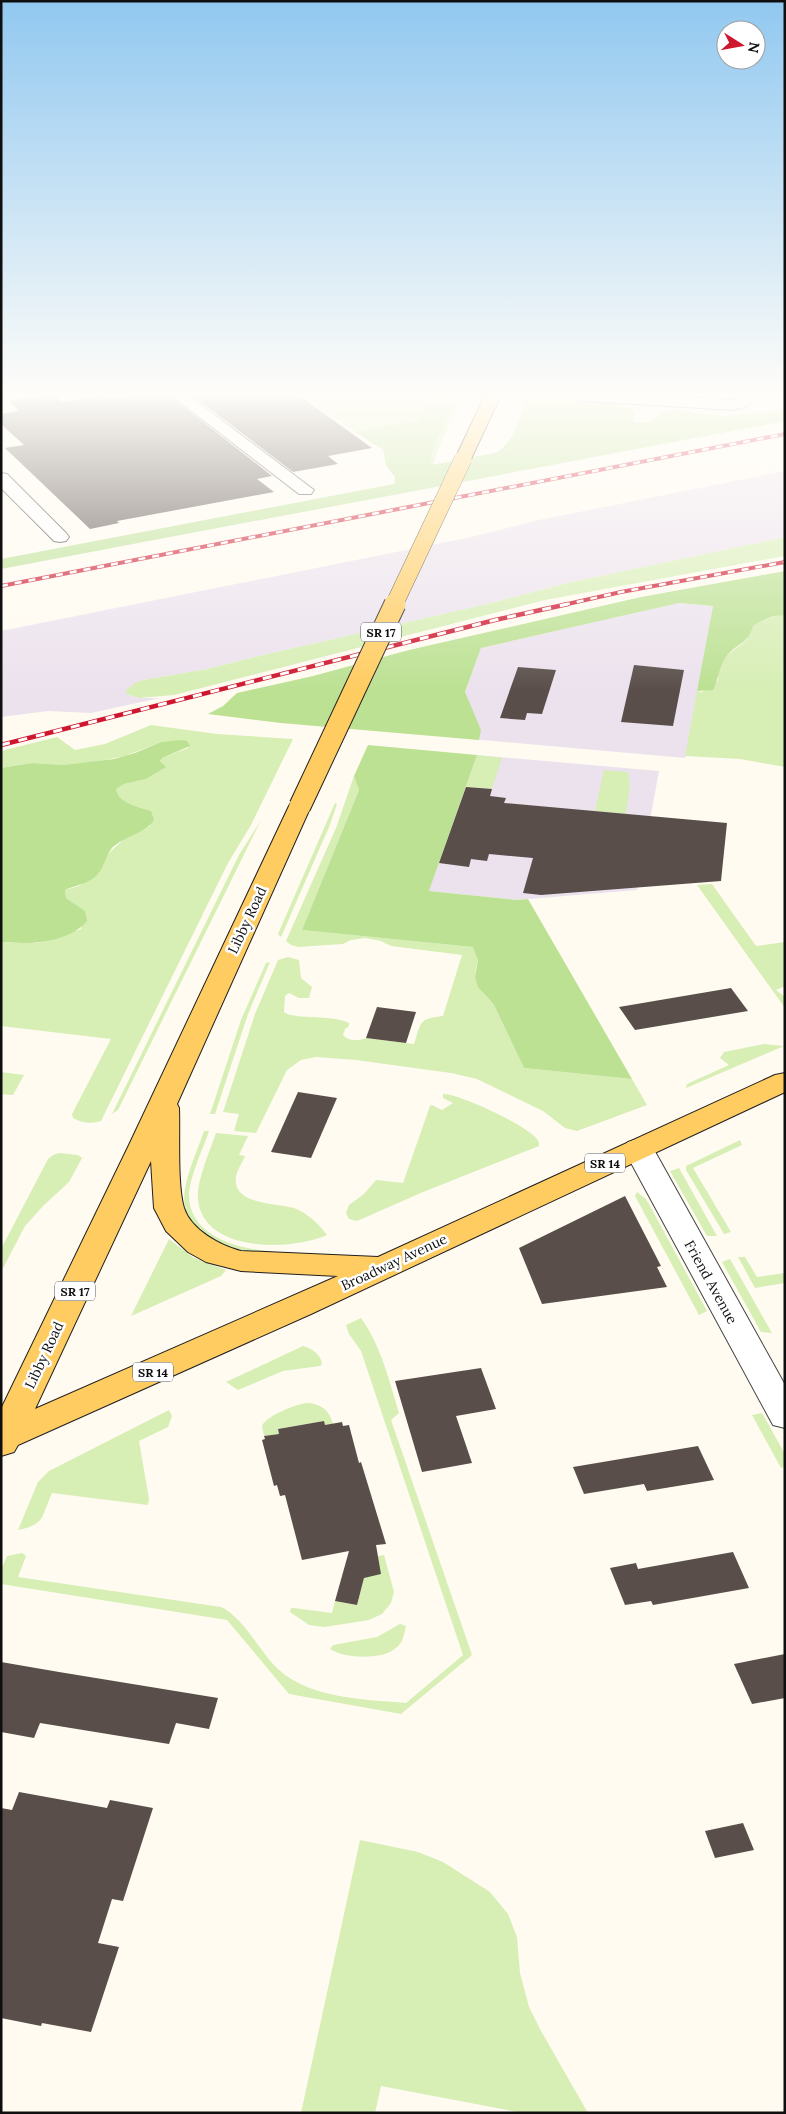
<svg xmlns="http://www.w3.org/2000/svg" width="786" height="2114" viewBox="0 0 786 2114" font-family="Lora,serif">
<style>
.industrial{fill:#ece2ee}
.green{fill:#d7eeb5}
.forest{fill:#bce193}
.building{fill:#594e4a}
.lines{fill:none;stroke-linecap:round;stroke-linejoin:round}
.minor-casing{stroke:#424242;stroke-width:2}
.primary-casing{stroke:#202020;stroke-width:2}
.minor{fill:#fff;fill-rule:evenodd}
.primary{fill:#ffcc61;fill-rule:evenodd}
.rail-far1-casing{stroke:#ce172f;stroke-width:4}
.rail-casing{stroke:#ce172f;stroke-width:4.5}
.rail-far1{stroke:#fff;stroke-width:2.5;stroke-dasharray:7;stroke-linecap:butt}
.rail{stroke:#fff;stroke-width:3;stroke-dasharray:9;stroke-linecap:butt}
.primary-bridge-far1-casing{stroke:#202020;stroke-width:18;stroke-linecap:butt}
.primary-bridge-casing{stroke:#202020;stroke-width:23;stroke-linecap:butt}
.primary-bridge-far1{stroke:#ffcc61;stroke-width:17}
.primary-bridge{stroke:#ffcc61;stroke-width:21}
.labels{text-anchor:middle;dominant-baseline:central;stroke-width:5;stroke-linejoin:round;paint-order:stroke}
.shield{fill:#fff;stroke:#575757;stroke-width:1}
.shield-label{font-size:12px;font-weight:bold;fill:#0f0f0f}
.street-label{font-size:14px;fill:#0f0f0f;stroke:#fff}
</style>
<rect width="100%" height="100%" fill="#fffbf1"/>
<g class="industrial">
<polygon points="785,471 785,537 572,582 487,604 263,655 207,669 143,680 127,694 139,698 160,698 91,713 48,711 1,717 1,631 471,537 539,520"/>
<polygon points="678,603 713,606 685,758 449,737 481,648"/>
<polygon points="477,755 659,771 637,890 517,900 429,891"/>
</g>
<g class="green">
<polygon points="301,395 434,395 419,420 355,432"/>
<path d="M 457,395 L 465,395 L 442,440 L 433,465 L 431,465 C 431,452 438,436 445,424 C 451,413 457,409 457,395 Z"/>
<polygon points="785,537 785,556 545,600 174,695 139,698 127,694 126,690 135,683 143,680 207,669 263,655 487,604 572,582"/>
<path d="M 779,615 L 785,615 L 785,767 L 740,759 L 685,756 L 697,691 L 702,692 L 718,681 C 718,646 749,651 753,626 L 761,621 Z"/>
<path d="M 151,725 L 217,734 L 293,739 L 251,825 L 228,863 L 101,1121 C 92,1124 81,1123 73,1118 L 72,1114 L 111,1039 L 1,1026 L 1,943 L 36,943 L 51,940 L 81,929 L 83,910 L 66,898 L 65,890 L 79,886 L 103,866 L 107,855 L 124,839 L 150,826 L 151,811 C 139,807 118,803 116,789 L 124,784 L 146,779 L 163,769 L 160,760 L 162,758 L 188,748 L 187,741 L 161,742 L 125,756 L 99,761 L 63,765 L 32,763 L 1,768 L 1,751 L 57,737 L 75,750 L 105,744 Z"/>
<polygon points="477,755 502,758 492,789 466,787"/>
<polygon points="604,770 628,772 630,785 626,814 595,811"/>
<path d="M 354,776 L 359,790 L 302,930 L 473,947 C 483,963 473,966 476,978 C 478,988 487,998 494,1005 L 524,1068 L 632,1079 L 647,1105 L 577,1131 L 565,1128 L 543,1111 L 477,1079 L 451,1073 L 356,1060 L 316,1057 L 301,1060 L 287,1070 L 256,1133 L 234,1131 L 239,1114 L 223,1112 L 255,1014 L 278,960 L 288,957 L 299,960 L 301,978 L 312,987 L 309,998 L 299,998 L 289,993 L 285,996 L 284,1012 C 293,1020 331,1014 349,1023 L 349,1026 L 345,1029 L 343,1035 C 349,1042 358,1041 366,1038 L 414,1044 C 422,1021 418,1019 443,1016 L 462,955 L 391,946 L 381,941 L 365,938 L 351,940 L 343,944 L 298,947 L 291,945 L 286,941 L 336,828 Z"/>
<polygon points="335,803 337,804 329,827 281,937 278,934"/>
<polygon points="261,820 118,1110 112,1114 239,855"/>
<polygon points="712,884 756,946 785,942 785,986 776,990 785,997 785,1008 697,885"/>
<polygon points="270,962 248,1014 215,1114 210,1114 241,1020 266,963"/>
<polygon points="764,1044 784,1046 686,1088 687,1084 729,1065 720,1058 724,1052"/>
<polygon points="1,1072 24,1075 13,1095 1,1094"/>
<path d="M 443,1094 C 458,1093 528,1126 537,1139 C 539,1142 539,1142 539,1146 L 423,1192 L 357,1221 L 349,1219 L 346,1213 L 349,1205 L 364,1194 L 376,1180 L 403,1183 L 430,1106 L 432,1105 L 442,1110 L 453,1103 L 443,1098 Z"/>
<path d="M 204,1131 L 209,1131 C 203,1149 190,1176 189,1194 C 188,1236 240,1250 273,1251 L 272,1255 C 237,1252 176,1237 185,1189 C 188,1170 198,1149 204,1131 Z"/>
<path d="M 216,1133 L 248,1136 L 239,1155 L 245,1156 C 242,1163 237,1170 236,1177 C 232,1205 277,1203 294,1208 C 306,1212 320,1225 327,1235 C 291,1251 204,1253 198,1200 C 196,1182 210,1151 216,1133 Z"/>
<polygon points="740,1140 742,1145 693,1168 731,1232 724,1234 686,1170 686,1166"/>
<polygon points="60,1153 78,1155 82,1158 69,1182 43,1206 25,1226 1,1272 1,1249 48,1159 53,1155"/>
<polygon points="679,1168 717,1236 707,1236 670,1171"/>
<polygon points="637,1192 646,1199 650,1206 707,1311 699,1315 635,1196"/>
<polygon points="169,1239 194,1258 226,1270 221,1276 131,1316"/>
<polygon points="738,1257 745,1257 757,1277 785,1273 785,1283 755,1288"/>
<polygon points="730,1259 772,1333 761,1332 722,1262"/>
<path d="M 361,1318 C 381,1346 389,1380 399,1413 L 391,1420 L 472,1655 L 401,1714 L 289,1694 L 227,1620 L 1,1584 L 1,1570 L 7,1556 L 22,1553 L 26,1556 L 18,1577 L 221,1607 C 241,1616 258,1647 272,1663 C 304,1699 362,1699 406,1703 L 463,1655 L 361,1351 L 349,1334 L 346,1325 Z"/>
<path d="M 303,1346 C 311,1348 321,1354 322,1364 L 320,1366 L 283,1371 L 238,1390 L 226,1382 Z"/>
<path d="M 307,1403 C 322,1404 329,1410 333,1424 L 325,1426 L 324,1421 L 278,1429 L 279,1434 L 264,1436 L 262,1426 C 266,1416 296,1404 307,1403 Z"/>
<path d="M 169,1410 L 172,1416 L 168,1427 L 139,1441 L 149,1499 L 148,1505 L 52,1493 C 41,1517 46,1524 18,1530 L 38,1482 L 49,1471 Z"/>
<polygon points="762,1413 785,1454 785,1467 781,1468 752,1415"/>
<polygon points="384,1555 394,1592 391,1603 382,1614 369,1620 324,1627 309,1625 290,1612 291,1608 294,1608 332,1613 335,1601 357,1605 364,1579 363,1559"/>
<path d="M 400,1624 L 406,1626 C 404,1634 403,1643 396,1648 C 383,1660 345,1659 330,1649 L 333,1645 L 377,1637 Z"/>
<polygon points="360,1840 418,1852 443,1862 490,1892 508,1914 517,1937 520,1973 529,2007 541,2031 588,2113 523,2113 381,2086 375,2113 301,2113"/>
</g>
<g class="forest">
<path d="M 434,395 L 457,395 C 457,409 451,413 445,424 C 438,436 431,452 431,465 L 495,453 C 517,442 518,415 529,395 L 576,395 L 578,400 C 595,403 621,400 635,412 L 633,422 L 649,422 L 659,415 L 671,410 L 725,416 L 785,410 L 785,421 L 1,569 L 1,559 L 394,484 L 395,477 L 386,465 L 383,450 L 355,432 L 419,420 Z"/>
<path d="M 785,571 L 785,615 C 773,615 762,620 753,626 C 750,643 735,644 726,657 C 718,668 719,679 713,690 L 697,691 L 713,606 L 679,603 L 481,648 L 465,692 L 481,730 L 479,740 L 281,723 L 208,714 L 223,706 L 237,693 L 313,676 L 409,650 L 641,597 Z"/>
<path d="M 181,740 L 187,741 L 190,746 L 162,758 L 160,761 L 166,767 L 163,769 L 146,779 L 124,784 L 116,789 C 118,803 139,807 151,811 L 154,820 C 146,833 124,836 112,848 C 105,856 105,867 97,875 C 88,884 76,885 65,890 L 66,898 L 85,911 L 87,921 C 74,937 47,943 25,943 C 17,943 9,942 1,943 L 1,768 L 32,763 L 63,765 L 114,759 L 135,753 L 161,742 Z"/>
<polygon points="368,745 477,755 429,891 517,900 528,899 632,1079 524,1068 494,1005 478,987 475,977 478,960 473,947 302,930 359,790 354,776"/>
</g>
<g class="building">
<polygon points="45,395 54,395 62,402 105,395 112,398 131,395 169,395 272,476 257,479 274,492 117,521 119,523 90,529 5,448 24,445 1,424 1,414 19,411 9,401"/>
<polygon points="192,395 298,395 372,448 328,456 338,464 293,472"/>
<polygon points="634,665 684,670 673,726 621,722"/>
<polygon points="518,667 556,670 542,714 527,713 525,720 500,718"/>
<polygon points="466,787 492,789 490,796 506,798 504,803 727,823 721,881 541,895 523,893 533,858 489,854 487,861 471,859 469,867 439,863"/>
<polygon points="731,988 748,1011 635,1030 619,1007"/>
<polygon points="377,1007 416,1012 406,1043 366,1038"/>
<polygon points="298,1092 337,1098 311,1158 271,1152"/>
<polygon points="625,1196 661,1266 657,1267 667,1287 542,1304 519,1248"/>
<polygon points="481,1368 496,1409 456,1416 472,1463 422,1472 395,1381"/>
<polygon points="324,1421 325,1425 342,1422 343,1426 349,1425 359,1463 361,1462 386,1544 376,1545 381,1574 364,1578 357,1605 335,1601 349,1551 302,1560 285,1495 280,1496 277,1485 274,1486 262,1440 265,1439 264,1436 279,1434 278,1429"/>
<polygon points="698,1446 714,1480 647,1491 644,1484 584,1494 573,1467"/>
<polygon points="733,1552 749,1588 653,1605 651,1601 625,1605 610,1568 636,1563 638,1569"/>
<polygon points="785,1654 785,1698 752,1704 734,1664"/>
<polygon points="1,1662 59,1672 218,1698 209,1729 176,1723 169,1744 40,1723 34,1738 1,1732"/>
<polygon points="19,1792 107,1808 110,1800 153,1808 123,1901 112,1899 98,1943 119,1947 91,2032 42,2023 41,2026 1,2018 1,1808 12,1810"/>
<polygon points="743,1823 754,1850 715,1858 705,1831"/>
</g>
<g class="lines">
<g class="minor-casing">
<g id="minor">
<polygon points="171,395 188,395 314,490 311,494 299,494"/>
<polygon points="649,395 733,400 736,400 737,395 753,395 748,406 733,410 584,401 579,399 576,396"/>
<polygon points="1,473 7,474 66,533 69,537 66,541 60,542 54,541 1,488"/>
<polygon points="638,1139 648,1142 653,1148 785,1385 785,1428 773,1425 623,1148 628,1142"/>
</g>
</g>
<g class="primary-casing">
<g id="primary">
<polygon points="485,395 501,395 471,459 469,462 457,462 455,459"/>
<path d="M 300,799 L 308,801 L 311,806 L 177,1104 L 179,1108 C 180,1134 177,1185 184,1208 C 191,1230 221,1246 241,1251 L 378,1257 L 775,1075 L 785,1073 L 785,1092 L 311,1314 L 18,1445 L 14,1452 L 1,1456 L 1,1409 L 129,1145 L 289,806 L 292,801 ZM 151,1161 L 154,1208 L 166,1231 L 188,1252 L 206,1262 L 241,1271 L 338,1276 L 35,1409 Z"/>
</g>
</g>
<use href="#minor" class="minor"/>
<use href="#primary" class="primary"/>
<g class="rail-far1-casing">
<g id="rail-far1">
<polyline points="1,586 785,434"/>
<polyline points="563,605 621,592 785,562"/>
</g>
</g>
<g class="rail-casing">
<polyline id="rail" points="1,745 495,620 568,604"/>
</g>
<use href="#rail-far1" class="rail-far1"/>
<use href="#rail" class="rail"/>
<g class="primary-bridge-far1-casing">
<polyline id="primary-bridge-far1" points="394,605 463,459"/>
</g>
<g class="primary-bridge-casing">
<polyline id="primary-bridge" points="300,806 395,604"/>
</g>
<use href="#primary-bridge-far1" class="primary-bridge-far1"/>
<use href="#primary-bridge" class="primary-bridge"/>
</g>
<linearGradient id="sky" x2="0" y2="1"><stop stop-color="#91c8f0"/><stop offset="0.57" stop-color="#fffdf9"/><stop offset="1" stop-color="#fffdf9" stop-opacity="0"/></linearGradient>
<rect width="786" height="691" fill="url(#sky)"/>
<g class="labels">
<g class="shield">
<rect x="361" y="622.5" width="40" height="19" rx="4"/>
<rect x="585" y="1153.5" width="40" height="19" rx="4"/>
<rect x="55" y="1281.5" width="40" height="19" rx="4"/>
<rect x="133" y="1362.5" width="40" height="19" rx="4"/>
</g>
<g class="shield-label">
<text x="381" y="632">SR 17</text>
<text x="605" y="1163">SR 14</text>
<text x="75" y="1291">SR 17</text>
<text x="153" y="1372">SR 14</text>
</g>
<g class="street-label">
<text transform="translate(247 920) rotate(-65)">Libby Road</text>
<text transform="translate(394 1262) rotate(-25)">Broadway Avenue</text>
<text transform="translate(711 1282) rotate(61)">Friend Avenue</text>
<text transform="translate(44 1355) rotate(-65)">Libby Road</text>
</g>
</g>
<rect width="786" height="2114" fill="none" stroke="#0f0f0f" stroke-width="5"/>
<g transform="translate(741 45) rotate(101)"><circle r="24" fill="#ffffff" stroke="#9f9f9f"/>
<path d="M0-4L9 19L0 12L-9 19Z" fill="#ce172f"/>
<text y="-8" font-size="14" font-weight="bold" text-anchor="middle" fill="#0f0f0f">N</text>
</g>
</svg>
